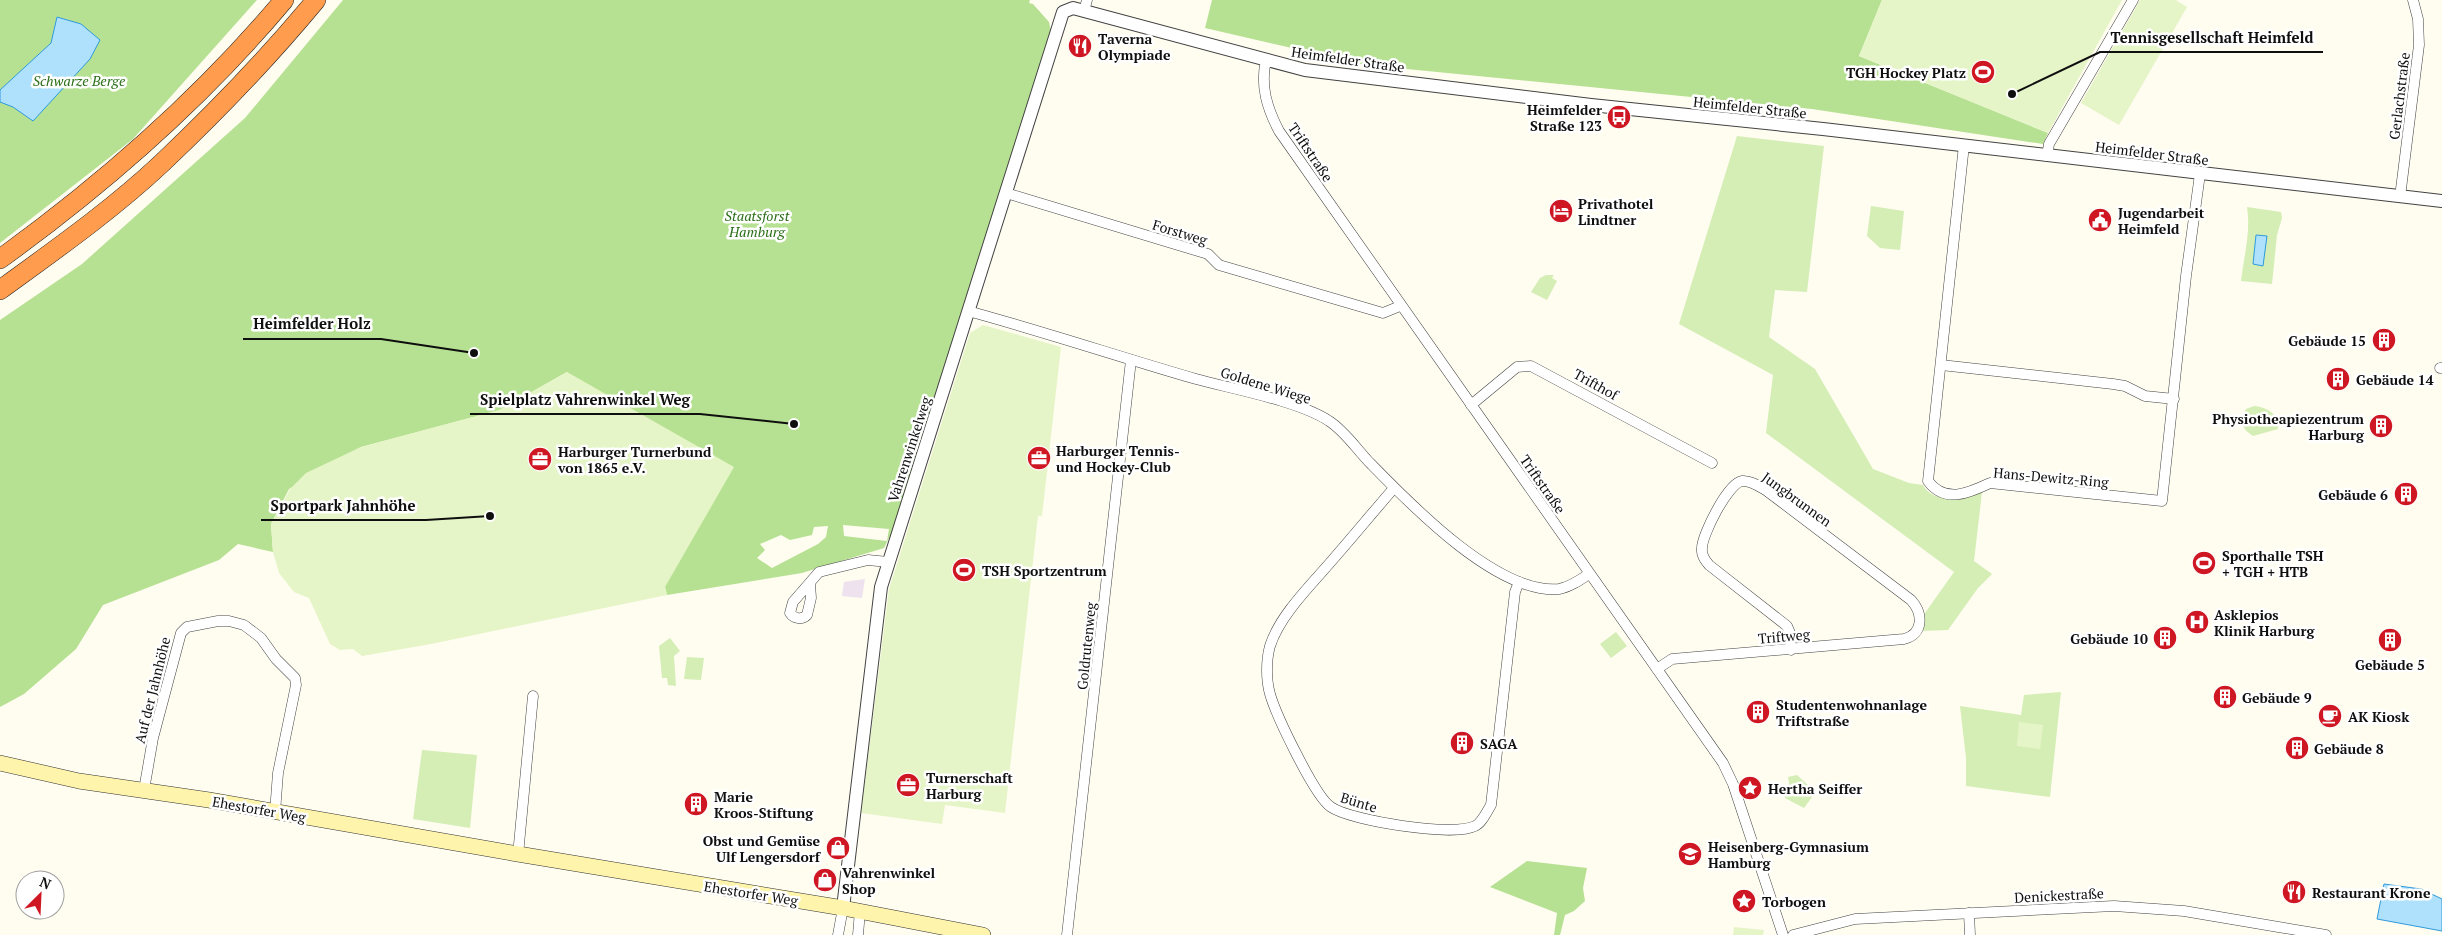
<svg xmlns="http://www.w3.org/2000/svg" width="2442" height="935" viewBox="0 0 2442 935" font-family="'PT Serif',serif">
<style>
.industrial{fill:#ede2ee}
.green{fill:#d4eeb5}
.forest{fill:#b7e192;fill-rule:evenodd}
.pitch{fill:#e6f5c8}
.water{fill:#afe1fd;stroke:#2e9adc}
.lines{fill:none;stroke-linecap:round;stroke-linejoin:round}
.minor-casing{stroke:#424242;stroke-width:11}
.tertiary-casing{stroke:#424242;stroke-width:14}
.secondary-casing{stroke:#313131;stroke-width:16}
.motorway-casing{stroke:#202020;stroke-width:20}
.minor{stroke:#fff;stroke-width:10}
.tertiary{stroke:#fff;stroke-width:12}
.secondary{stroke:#fff4ab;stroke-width:15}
.motorway{stroke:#ff9c4e;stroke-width:19}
.labels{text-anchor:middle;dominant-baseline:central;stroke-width:5;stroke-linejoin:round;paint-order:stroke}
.poi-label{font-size:14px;font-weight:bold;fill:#0f0f0f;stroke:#fff;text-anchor:start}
.street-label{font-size:14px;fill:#0f0f0f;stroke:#fff}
.park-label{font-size:14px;font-style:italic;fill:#2b6e17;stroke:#fff}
.leader{fill:none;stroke:#0f0f0f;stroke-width:2}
.callout-dot{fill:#0f0f0f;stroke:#fff;stroke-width:2}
.callout-label{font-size:15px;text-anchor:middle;font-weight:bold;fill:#0f0f0f;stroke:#fff;stroke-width:5;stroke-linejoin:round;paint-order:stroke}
</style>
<rect width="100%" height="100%" fill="#fffcf0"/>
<polygon class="industrial" points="865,579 862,598 842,596 844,582"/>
<g class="green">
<path d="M 1737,136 L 1824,146 L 1807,292 L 1775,290 L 1769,337 L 1815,369 L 1873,469 L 1909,483 L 1923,485 C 1934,506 1964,495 1982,492 L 1974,561 L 1992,574 L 1978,588 L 1948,630 L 1922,631 L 1925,624 L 1925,613 L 1954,572 L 1766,433 L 1773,375 L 1679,324 Z"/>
<polygon points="1871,206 1904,211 1900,250 1880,248 1867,236"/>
<path d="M 2247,207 L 2281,212 L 2282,218 L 2277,235 L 2272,284 L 2241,281 C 2244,256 2251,231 2247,207 Z"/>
<polygon points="1546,275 1554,275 1552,278 1557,281 1547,300 1531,292 1540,278"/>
<path d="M 2254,406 C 2267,407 2279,414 2278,429 L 2253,436 C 2241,428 2239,422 2246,409 Z"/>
<polygon points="1616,632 1627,646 1611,658 1600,644"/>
<polygon points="670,638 680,651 674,656 676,686 668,685 667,678 662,678 659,646"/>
<polygon points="687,657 704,658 701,680 684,679"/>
<polygon points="2061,692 2050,797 1966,786 1966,758 1960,706 2021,715 2024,695"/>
<polygon points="422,750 477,755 470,828 413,819"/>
<polygon points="1797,775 1811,788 1812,797 1804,808 1785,798 1785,787 1788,787 1789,783 1788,777"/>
</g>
<g class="forest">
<polygon points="0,0 257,0 133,139 0,243"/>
<path d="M 343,0 L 1030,0 L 1029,3 L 1033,4 L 1049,22 L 1051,32 L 892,532 L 884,548 L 802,573 L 667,595 L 665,587 L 567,372 L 500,410 L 361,447 L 289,489 L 271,524 L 273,552 L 238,544 L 219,560 L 103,605 L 76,649 L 24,694 L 0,707 L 0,320 L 82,264 L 245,118 ZM 843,525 L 889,529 L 887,541 L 844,536 ZM 828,526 L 826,537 L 818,544 L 772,568 L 757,558 L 765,550 L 760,544 L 781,535 L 790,540 L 812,535 L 814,527 Z"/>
<polygon points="1212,0 1882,0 1859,56 2048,133 2043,144 1812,109 1366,65 1205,28"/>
<polygon points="1527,861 1587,868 1583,888 1585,901 1574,911 1565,915 1560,935 1554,935 1557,913 1490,887"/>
</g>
<g class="pitch">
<polygon points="1882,0 2122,0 2048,133 1859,56"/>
<polygon points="2140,0 2176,0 2187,7 2119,125 2081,103"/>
<polygon points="983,325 1061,347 1042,516 1038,516 1005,813 945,805 942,824 861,813 889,589 970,333"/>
<polygon points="567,372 734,467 665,587 667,595 431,644 362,656 353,649 340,650 330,644 309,598 294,592 279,573 273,552 271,524 290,489 306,473 361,447 499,410"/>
<polygon points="2019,722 2043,725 2040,749 2017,746"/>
<polygon points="1734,927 1764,930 1763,935 1733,935"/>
</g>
<g class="water">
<polygon points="57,17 81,24 100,40 90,59 33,121 13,107 0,102 0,90 51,43"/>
<polygon points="2256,235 2267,236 2263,266 2253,264"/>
<polygon points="2384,884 2421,889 2442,899 2442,931 2377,919"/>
</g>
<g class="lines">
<g class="minor-casing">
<g id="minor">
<polyline points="1084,11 1087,0"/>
<path d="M 1266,60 C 1260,86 1267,108 1279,131 L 1723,763 L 1733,784 L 1783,935"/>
<path d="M 1964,145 L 1928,481 C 1945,504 1969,493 1990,483 L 2162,501 L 2186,276 L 2200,174"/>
<polyline points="2047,156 2049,144 2133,0"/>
<polyline points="1006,193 1208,254 1219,265 1383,313 1400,306"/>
<polyline points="2400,197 2419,45 2418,19 2413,0"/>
<path d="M 968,311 C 1045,332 1120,357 1196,379 C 1233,389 1299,401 1329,421 C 1345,431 1358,451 1371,464 C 1411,505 1498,595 1559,589 C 1570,587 1580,580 1589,574"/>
<polyline points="1941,365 2113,384 2125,386 2145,396 2174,399"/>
<polyline points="2440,368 2442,368"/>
<polyline points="1471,405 1517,367 1531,366 1712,463"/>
<path d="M 1394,488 C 1374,511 1355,534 1335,557 C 1314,582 1280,614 1270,646 C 1266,660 1266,680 1270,694 C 1276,715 1315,797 1331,807 C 1351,821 1454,837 1475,826 C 1482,823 1487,811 1491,805 L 1515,592 L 1519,582"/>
<path d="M 810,584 L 811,598 L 807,615 C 802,620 794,619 790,613 L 793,602 L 819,572 L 868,560 L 888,562"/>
<path d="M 1657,669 L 1672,659 L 1904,639 C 1924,634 1923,613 1911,600 L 1767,491 C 1760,487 1751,480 1742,481 C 1728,483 1702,535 1702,548 C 1701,555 1705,560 1709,565 L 1787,626 L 1790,633 L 1791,650"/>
<polyline points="144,790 153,738 181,633 187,627 218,621 229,621 244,625 261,638 276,659 295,678 296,685 278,773 275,812"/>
<polyline points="518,855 533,696"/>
<polyline points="1969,913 1970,935"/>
<polyline points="838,935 843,908"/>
<polyline points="858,935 860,911"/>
<polyline points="1067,935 1131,360"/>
<polyline points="1793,935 1855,919 2114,906 2184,911 2326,935"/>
</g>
</g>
<g class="tertiary-casing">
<polyline id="tertiary" points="843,908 881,587 1063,12 1073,8 1305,70 1591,105 1823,129 2442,201"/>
</g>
<g class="secondary-casing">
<polyline id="secondary" points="0,763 79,781 209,800 512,853 843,908 983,935"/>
</g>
<g class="motorway-casing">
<g id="motorway">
<path d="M 0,259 C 105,183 201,99 284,0"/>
<path d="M 0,290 C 55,250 112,210 162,163 C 216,112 268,58 316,0"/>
</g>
</g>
<use href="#minor" class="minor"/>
<use href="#tertiary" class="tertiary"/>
<use href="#secondary" class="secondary"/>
<use href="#motorway" class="motorway"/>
</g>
<defs>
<g id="restaurant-disc" transform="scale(1.25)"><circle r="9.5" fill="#cf1723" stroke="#fff"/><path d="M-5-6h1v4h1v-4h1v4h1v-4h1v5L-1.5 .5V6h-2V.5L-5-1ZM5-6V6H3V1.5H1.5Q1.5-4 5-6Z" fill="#fff"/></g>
<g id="stadium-disc" transform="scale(1.25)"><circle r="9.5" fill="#cf1723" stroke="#fff"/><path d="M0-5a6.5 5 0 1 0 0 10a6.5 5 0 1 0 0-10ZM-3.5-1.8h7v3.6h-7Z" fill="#fff"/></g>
<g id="bus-disc" transform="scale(1.25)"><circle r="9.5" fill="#cf1723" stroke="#fff"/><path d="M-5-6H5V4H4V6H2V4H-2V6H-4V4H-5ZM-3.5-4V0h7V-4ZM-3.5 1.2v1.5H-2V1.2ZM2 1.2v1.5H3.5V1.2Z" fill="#fff"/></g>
<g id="hotel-disc" transform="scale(1.25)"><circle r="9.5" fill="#cf1723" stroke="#fff"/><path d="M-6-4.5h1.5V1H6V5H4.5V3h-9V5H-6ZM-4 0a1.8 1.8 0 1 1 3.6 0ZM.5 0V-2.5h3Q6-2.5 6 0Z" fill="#fff"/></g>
<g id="civic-disc" transform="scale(1.25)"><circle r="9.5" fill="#cf1723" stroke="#fff"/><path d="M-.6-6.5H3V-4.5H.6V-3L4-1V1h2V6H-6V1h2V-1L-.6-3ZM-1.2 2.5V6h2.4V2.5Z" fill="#fff"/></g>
<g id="building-disc" transform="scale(1.25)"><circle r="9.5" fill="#cf1723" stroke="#fff"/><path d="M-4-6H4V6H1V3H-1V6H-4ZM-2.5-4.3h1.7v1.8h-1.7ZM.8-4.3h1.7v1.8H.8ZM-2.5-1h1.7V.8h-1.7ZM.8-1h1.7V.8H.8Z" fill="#fff"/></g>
<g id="office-disc" transform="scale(1.25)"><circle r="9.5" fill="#cf1723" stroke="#fff"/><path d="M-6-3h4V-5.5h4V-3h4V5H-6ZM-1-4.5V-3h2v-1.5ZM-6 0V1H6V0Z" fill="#fff"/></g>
<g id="hospital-disc" transform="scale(1.25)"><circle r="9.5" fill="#cf1723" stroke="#fff"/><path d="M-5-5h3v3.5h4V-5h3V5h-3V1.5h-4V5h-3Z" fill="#fff"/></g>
<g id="cafe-disc" transform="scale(1.25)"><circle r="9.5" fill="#cf1723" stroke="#fff"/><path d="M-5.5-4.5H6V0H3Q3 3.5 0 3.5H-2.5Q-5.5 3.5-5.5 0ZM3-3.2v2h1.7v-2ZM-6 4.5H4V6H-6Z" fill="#fff"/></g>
<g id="sight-disc" transform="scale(1.25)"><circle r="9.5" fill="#cf1723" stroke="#fff"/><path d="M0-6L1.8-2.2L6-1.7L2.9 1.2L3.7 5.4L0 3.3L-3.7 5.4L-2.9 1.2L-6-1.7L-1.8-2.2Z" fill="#fff"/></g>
<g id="shop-disc" transform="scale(1.25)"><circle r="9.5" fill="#cf1723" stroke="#fff"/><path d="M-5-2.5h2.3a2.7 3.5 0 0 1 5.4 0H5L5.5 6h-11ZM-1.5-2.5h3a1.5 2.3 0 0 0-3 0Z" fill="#fff"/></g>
<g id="school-disc" transform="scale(1.25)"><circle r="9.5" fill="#cf1723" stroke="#fff"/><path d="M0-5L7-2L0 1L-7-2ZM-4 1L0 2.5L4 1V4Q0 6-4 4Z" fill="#fff"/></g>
</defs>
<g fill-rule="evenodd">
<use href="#restaurant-disc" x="1080" y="46"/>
<use href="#stadium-disc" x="1983" y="72"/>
<use href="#bus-disc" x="1619" y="117"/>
<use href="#hotel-disc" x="1561" y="211"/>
<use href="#civic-disc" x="2100" y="220"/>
<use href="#building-disc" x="2384" y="340"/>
<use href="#building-disc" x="2338" y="379"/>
<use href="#building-disc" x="2381" y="426"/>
<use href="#office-disc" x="1039" y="458"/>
<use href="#office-disc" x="540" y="459"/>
<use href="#building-disc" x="2406" y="494"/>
<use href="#stadium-disc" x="2204" y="563"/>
<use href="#stadium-disc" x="964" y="570"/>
<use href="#hospital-disc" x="2197" y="622"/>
<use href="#building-disc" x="2165" y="638"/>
<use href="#building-disc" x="2390" y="640"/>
<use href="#building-disc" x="2225" y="697"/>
<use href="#building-disc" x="1758" y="712"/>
<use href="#cafe-disc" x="2330" y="716"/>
<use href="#building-disc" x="1462" y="743"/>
<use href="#building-disc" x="2297" y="748"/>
<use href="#office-disc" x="908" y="785"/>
<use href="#sight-disc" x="1750" y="788"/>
<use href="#building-disc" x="696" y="804"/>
<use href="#shop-disc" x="838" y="848"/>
<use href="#school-disc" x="1690" y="854"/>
<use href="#shop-disc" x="825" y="880"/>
<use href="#restaurant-disc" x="2294" y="892"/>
<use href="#sight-disc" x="1744" y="901"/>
</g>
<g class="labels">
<g class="poi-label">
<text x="1098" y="38">Taverna<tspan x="1098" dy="16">Olympiade</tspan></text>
<text x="1966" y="72" text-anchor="end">TGH Hockey Platz</text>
<text x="1602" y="109" text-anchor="end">Heimfelder<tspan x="1602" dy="16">Straße 123</tspan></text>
<text x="1578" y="203">Privathotel<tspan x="1578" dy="16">Lindtner</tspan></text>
<text x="2118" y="212">Jugendarbeit<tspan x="2118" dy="16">Heimfeld</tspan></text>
<text x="2366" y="340" text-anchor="end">Gebäude 15</text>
<text x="2356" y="379">Gebäude 14</text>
<text x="2364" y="418" text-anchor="end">Physiotheapiezentrum<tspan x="2364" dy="16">Harburg</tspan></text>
<text x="1056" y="450">Harburger Tennis-<tspan x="1056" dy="16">und Hockey-Club</tspan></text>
<text x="558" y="451">Harburger Turnerbund<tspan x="558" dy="16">von 1865 e.V.</tspan></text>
<text x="2388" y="494" text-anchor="end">Gebäude 6</text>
<text x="2222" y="555">Sporthalle TSH<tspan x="2222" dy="16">+ TGH + HTB</tspan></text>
<text x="982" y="570">TSH Sportzentrum</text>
<text x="2214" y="614">Asklepios<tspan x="2214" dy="16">Klinik Harburg</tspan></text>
<text x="2148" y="638" text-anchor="end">Gebäude 10</text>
<text x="2390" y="664" text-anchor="middle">Gebäude 5</text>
<text x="2242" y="697">Gebäude 9</text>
<text x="1776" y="704">Studentenwohnanlage<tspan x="1776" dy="16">Triftstraße</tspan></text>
<text x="2348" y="716">AK Kiosk</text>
<text x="1480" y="743">SAGA</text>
<text x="2314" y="748">Gebäude 8</text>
<text x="926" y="777">Turnerschaft<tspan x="926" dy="16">Harburg</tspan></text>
<text x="1768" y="788">Hertha Seiffer</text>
<text x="714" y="796">Marie<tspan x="714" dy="16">Kroos-Stiftung</tspan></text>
<text x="820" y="840" text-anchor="end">Obst und Gemüse<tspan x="820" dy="16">Ulf Lengersdorf</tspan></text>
<text x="1708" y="846">Heisenberg-Gymnasium<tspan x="1708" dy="16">Hamburg</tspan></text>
<text x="842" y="872">Vahrenwinkel<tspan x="842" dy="16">Shop</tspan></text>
<text x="2312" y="892">Restaurant Krone</text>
<text x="1762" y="901">Torbogen</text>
</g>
<g class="street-label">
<text transform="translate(1348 59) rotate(8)">Heimfelder Straße</text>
<text transform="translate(2399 96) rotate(-83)">Gerlachstraße</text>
<text transform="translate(1750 107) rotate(6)">Heimfelder Straße</text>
<text transform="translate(1311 152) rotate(56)">Triftstraße</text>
<text transform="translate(2152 153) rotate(7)">Heimfelder Straße</text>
<text transform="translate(1180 232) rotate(17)">Forstweg</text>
<text transform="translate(1596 384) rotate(29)">Trifthof</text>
<text transform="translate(1266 385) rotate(17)">Goldene Wiege</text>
<text transform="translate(909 449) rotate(-72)">Vahrenwinkelweg</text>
<text transform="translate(2051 477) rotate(5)">Hans-Dewitz-Ring</text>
<text transform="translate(1543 484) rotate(55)">Triftstraße</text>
<text transform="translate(1797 499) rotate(36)">Jungbrunnen</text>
<text transform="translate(1784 636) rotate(-5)">Triftweg</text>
<text transform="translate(1086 646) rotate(-84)">Goldrutenweg</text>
<text transform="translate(152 690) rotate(-76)">Auf der Jahnhöhe</text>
<text transform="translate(1359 802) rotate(17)">Bünte</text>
<text transform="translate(259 809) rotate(10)">Ehestorfer Weg</text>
<text transform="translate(751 893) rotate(9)">Ehestorfer Weg</text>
<text transform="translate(2059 895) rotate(-3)">Denickestraße</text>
</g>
<g class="park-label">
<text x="79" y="80">Schwarze Berge</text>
<text x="757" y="215">Staatsforst<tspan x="757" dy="16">Hamburg</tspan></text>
</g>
</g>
<path class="leader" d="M2012 94L2100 52H2323M474 353L381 339H243M794 424L700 414H470M490 516L426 520H261"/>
<g class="callout-dot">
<circle cx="2012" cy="94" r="5"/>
<circle cx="474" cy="353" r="5"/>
<circle cx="794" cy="424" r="5"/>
<circle cx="490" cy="516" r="5"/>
</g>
<g class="callout-label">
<text x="2212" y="43">Tennisgesellschaft Heimfeld</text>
<text x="312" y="329">Heimfelder Holz</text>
<text x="585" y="405">Spielplatz Vahrenwinkel Weg</text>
<text x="343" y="511">Sportpark Jahnhöhe</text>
</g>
<g transform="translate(40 895) rotate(24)"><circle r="24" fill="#ffffff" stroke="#9f9f9f"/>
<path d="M0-4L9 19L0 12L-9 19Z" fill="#cf1723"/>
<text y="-8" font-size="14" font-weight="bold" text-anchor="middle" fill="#0f0f0f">N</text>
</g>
</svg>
